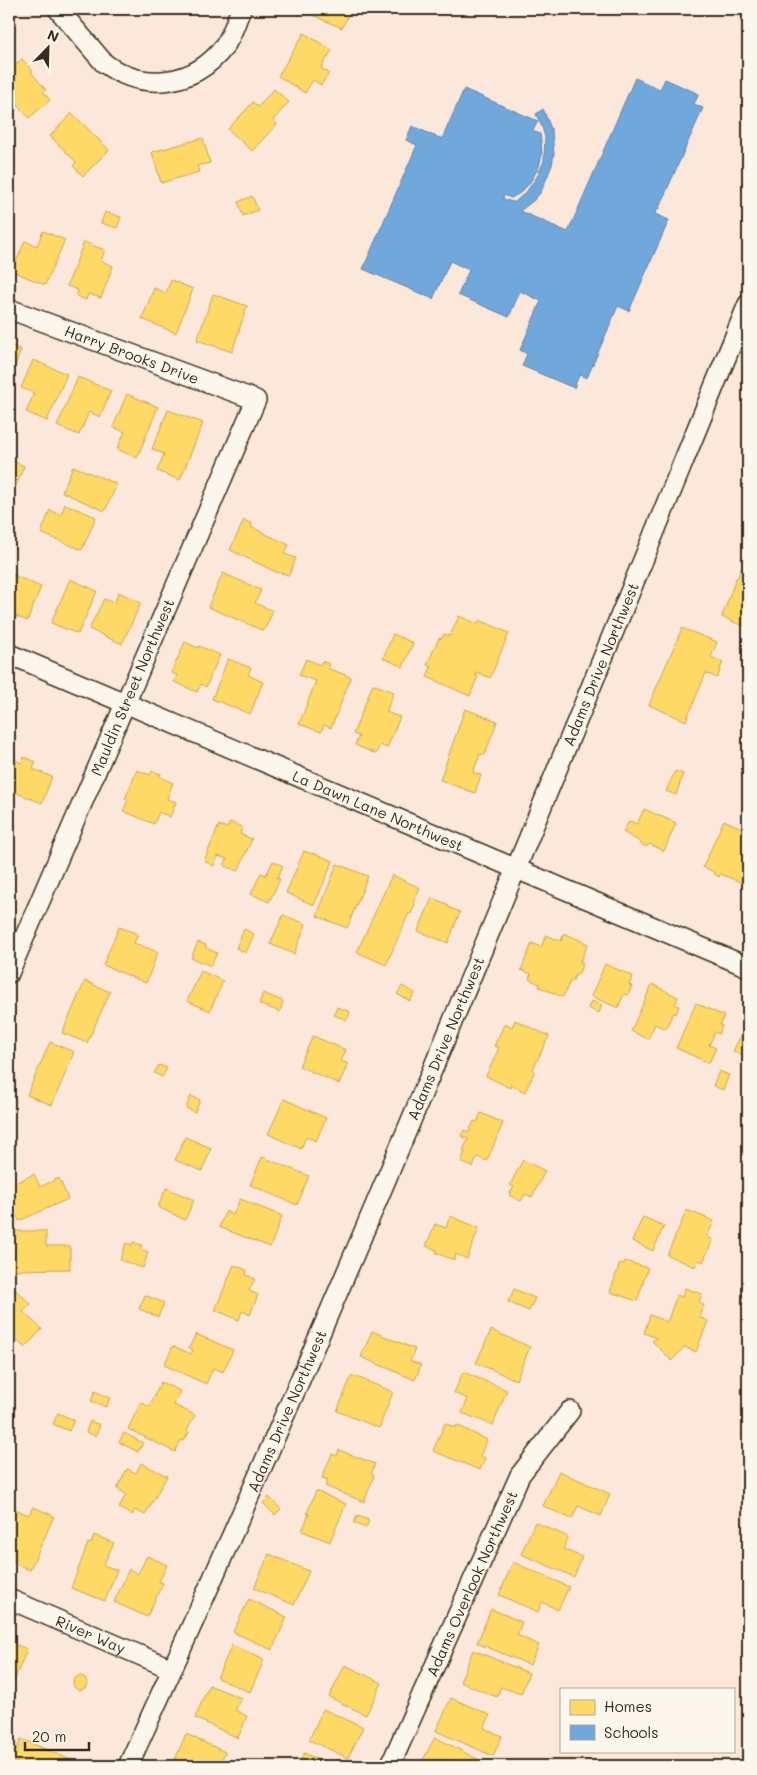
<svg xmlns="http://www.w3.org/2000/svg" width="757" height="1775" viewBox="0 0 757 1775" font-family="Mali,sans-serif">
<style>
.homes{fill:#ffd966;stroke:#c4a450}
.schools{fill:#6fa8dc;stroke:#5f82a3}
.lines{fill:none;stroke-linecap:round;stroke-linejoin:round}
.minor-casing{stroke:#3b2a1e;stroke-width:22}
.minor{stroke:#fbf7ec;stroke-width:19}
.labels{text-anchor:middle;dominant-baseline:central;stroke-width:5;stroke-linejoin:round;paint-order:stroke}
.street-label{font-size:15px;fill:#3b2a1e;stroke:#fbf7ec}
</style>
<rect width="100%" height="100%" fill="#fce8db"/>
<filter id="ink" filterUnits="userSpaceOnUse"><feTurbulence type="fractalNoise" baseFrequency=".02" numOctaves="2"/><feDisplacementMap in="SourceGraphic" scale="10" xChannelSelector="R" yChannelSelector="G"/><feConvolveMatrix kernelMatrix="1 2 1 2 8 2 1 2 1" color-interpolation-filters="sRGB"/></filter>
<g filter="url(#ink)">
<g class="homes">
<polygon points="315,9 351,9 342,28 312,15"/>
<polygon points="745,9 748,9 748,24 740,22"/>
<polygon points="304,33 332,50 321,68 329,73 321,85 313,80 305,93 278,76"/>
<polygon points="22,59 33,71 31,72 46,90 43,92 50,100 29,118 9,95 9,70"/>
<polygon points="274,89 289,102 273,120 277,124 252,151 228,129 253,102 258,107"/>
<polygon points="72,113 109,150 83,176 73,166 76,162 50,136"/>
<polygon points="203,138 210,163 197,166 199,172 161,183 152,152"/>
<polygon points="252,196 258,210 243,216 238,202"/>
<polygon points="105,212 121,217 117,228 101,223"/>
<polygon points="43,231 65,240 45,285 12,271 25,241 37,246"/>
<polygon points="84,242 105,250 101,261 113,266 101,298 88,294 86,300 76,296 78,290 67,286"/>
<polygon points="171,280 193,289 176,333 142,319 154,288 166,293"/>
<polygon points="213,294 247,306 232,352 197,340"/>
<polygon points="9,345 21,350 9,381"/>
<polygon points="33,360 67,374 47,421 26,412 34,393 21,388"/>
<polygon points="78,377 111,391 100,417 89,412 79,435 57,426"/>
<polygon points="127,394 158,407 137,458 117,449 125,432 113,427"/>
<polygon points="168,410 203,423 180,480 157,471 164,454 152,449"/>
<polygon points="9,459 24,466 16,486 9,483"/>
<polygon points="73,466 117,484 105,511 62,492"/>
<polygon points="65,504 96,517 82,550 41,533 50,510 61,515"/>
<polygon points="244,520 252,524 251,527 289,545 284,554 296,558 289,575 276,572 230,550"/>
<polygon points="748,560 748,628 722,617 736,578 737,579 741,569 744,570"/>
<polygon points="9,573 41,587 27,621 9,613"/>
<polygon points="223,573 261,590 255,603 273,611 264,631 208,607"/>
<polygon points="70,579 97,591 78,634 51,623"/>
<polygon points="119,592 141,603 122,644 89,629 104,599 114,603"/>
<polygon points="459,616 478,624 480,620 509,633 490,678 476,672 475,675 478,676 470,696 427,677 431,667 427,665 439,638 441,639 444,634 450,636"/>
<polygon points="682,628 717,642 711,657 723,662 717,678 706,673 686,721 649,705"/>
<polygon points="393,634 413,643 403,667 383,658"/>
<polygon points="185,642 198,648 199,646 220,655 206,687 201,684 197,692 174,682 177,675 171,673"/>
<polygon points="228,659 251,668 248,675 263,682 250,714 212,699"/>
<polygon points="306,659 320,665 322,661 329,664 327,668 351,677 331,728 324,725 321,732 299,724 316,681 299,675"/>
<polygon points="373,684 394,692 386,712 400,717 387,748 380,745 376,754 355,745 359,736 353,734"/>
<polygon points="465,709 497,721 485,755 480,754 473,773 481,775 475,793 440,780"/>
<polygon points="24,757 36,762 33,769 52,777 42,803 9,790 9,774 14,760 22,763"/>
<polygon points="137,770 150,775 152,771 161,774 160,777 173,783 167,799 176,802 170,817 159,812 154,824 123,811 128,800 125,799"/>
<polygon points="675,771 683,774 676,795 666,791"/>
<polygon points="644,809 676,823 664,851 649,844 647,847 640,844 640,842 623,832 629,821 637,824"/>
<polygon points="724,820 748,831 748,862 740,882 720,874 719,877 714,874 714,872 703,867"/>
<polygon points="230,822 242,827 240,834 252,839 238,871 224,866 227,859 218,856 214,866 204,861 219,825 227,828"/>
<polygon points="304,851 312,854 313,853 333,861 314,905 286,893"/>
<polygon points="273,861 283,866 277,878 280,879 269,902 251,894 261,873 266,875"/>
<polygon points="337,864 368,876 347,928 317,916"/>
<polygon points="392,875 420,888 413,903 415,904 411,914 409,913 386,965 357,952"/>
<polygon points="432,898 449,905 448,907 460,912 448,943 418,931"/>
<polygon points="283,915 306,924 294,954 270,944"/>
<polygon points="119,927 138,934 134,943 158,952 146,983 103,965"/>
<polygon points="244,929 254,934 246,953 236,948"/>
<polygon points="564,933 588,944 580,962 583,963 578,975 576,974 572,982 570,981 563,997 539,987 540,984 529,979 531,974 521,970 532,943 541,947 546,935 561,941"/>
<polygon points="198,942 206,945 205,947 217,953 211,966 191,958"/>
<polygon points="605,964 633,976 629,985 632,986 628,995 624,994 618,1008 591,996"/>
<polygon points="201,971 223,981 210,1011 187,1001"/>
<polygon points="85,981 110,992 87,1043 62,1033"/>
<polygon points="652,984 678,997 675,1005 679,1006 676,1014 673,1013 666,1029 655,1024 648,1039 631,1031"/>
<polygon points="402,986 415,993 410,1001 397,994"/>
<polygon points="263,993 283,1001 280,1012 259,1004"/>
<polygon points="591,1001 602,1005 599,1013 588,1008"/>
<polygon points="696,1003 724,1016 720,1025 722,1026 719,1034 715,1032 709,1045 716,1048 709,1063 676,1048"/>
<polygon points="337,1007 350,1012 347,1020 334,1015"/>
<polygon points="515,1020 549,1036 533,1069 535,1071 525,1092 511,1085 510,1088 486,1076 499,1048 494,1046 505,1023 512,1027"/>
<polygon points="746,1026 748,1027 748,1058 733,1051"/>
<polygon points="313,1036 346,1050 341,1061 348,1064 339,1084 299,1066"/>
<polygon points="50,1042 74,1052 52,1105 27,1095"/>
<polygon points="159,1065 167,1068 162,1077 154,1073"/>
<polygon points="719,1071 729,1075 723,1090 713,1086"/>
<polygon points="191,1096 200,1100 195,1112 186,1108"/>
<polygon points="284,1099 326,1118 316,1141 306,1137 301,1149 268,1134"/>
<polygon points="481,1113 503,1123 487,1161 477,1157 473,1167 461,1162 465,1152 463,1151 468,1139 461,1136 464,1130 469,1132 474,1121 477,1122"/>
<polygon points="185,1137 211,1148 202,1171 175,1160"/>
<polygon points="262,1157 309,1176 297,1205 250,1185"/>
<polygon points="523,1160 545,1171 532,1197 525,1194 521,1201 509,1195 514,1187 510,1185"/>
<polygon points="34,1174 40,1187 59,1178 68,1199 19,1221 17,1216 10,1219 9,1186"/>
<polygon points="166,1188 194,1200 185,1220 158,1207"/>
<polygon points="240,1199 282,1216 270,1247 219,1227 226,1211 233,1215"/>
<polygon points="687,1210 714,1221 707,1237 713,1240 703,1262 698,1260 695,1267 667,1255"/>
<polygon points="450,1216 479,1228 467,1259 456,1254 454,1260 436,1253 437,1250 426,1246 435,1224 446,1228"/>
<polygon points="643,1217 664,1226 653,1251 632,1241"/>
<polygon points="10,1231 46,1231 46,1246 70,1246 70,1269 9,1270"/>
<polygon points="133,1242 142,1245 140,1249 148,1252 143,1268 120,1260 126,1243 132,1245"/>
<polygon points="625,1261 648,1268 637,1301 610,1292 620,1263 624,1264"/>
<polygon points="234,1265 247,1270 246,1275 255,1279 249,1291 258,1295 250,1315 242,1311 239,1320 215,1310"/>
<polygon points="9,1284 31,1304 23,1312 42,1329 25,1348 9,1333"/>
<polygon points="685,1288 702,1294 699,1302 704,1305 699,1317 708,1321 696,1352 684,1347 672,1361 652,1341 657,1338 644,1333 650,1315 667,1322 677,1295 682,1297"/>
<polygon points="514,1289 535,1298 529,1311 508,1302"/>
<polygon points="145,1295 164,1303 158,1317 139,1309"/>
<polygon points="491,1330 530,1347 516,1380 476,1363"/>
<polygon points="372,1331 415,1349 410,1361 421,1365 415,1380 361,1357"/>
<polygon points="196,1334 233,1350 223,1372 213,1368 206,1384 164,1365 173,1346 191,1354 193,1350 189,1348"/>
<polygon points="463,1372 507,1390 493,1425 462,1413 468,1399 454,1393"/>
<polygon points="352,1375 393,1392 379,1428 337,1411"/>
<polygon points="161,1382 180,1391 174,1405 195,1415 187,1431 189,1432 184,1441 181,1440 175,1452 128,1429 141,1402 149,1407"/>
<polygon points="95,1391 110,1398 106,1407 91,1401"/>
<polygon points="58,1413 74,1420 69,1431 53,1424"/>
<polygon points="90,1421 100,1425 96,1436 86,1432"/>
<polygon points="445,1423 456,1428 457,1425 487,1440 480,1456 485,1458 480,1470 433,1451"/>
<polygon points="124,1433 143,1443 138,1452 119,1442"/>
<polygon points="339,1450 375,1464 371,1474 374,1476 364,1502 325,1486 328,1480 322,1478 332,1454 337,1456"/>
<polygon points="141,1463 167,1476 145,1515 135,1510 132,1515 119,1508 126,1494 117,1489 127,1469 136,1473"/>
<polygon points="559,1471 610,1494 601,1516 578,1506 572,1519 543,1506"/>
<polygon points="316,1491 346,1504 330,1542 302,1531 309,1514 307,1513"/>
<polygon points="269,1497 281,1509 275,1515 263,1503"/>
<polygon points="33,1507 54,1516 30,1570 9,1561 9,1523 15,1509 29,1515"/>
<polygon points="357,1516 369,1520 366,1528 354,1523"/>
<polygon points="535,1522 568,1537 563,1549 582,1557 574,1577 521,1554"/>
<polygon points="94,1535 114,1543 103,1565 117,1570 105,1601 71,1588 88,1543 91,1544"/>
<polygon points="269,1554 309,1571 294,1605 254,1588"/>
<polygon points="147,1556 167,1565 159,1582 163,1583 147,1617 114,1602 129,1569 138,1574"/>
<polygon points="513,1562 569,1587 558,1610 542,1602 538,1612 499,1595"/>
<polygon points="249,1599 287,1617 272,1650 233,1632"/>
<polygon points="491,1609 522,1622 517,1635 539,1645 530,1665 477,1643"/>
<polygon points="9,1635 16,1638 14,1644 27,1649 14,1681 9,1679"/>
<polygon points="232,1645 264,1660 250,1692 217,1678"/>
<polygon points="473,1650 529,1673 521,1694 501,1687 497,1697 460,1682"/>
<polygon points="345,1665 382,1683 366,1715 329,1697"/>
<circle cx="80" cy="1683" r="7"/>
<polygon points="209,1685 241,1698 235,1710 247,1716 238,1738 195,1718"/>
<polygon points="451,1698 490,1715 484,1728 502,1736 493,1756 436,1731"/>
<polygon points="323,1709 363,1727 348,1758 309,1740"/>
<polygon points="186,1734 225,1752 219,1766 172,1766"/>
<polygon points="435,1737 489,1765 488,1766 420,1766"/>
<polygon points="21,1739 76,1762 74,1766 24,1766 12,1761"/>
<polygon points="304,1753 332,1766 298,1766"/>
</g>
<polygon class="schools" points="635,78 660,89 665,79 699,94 694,104 703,108 658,210 657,209 655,214 669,220 629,311 618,306 587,378 579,375 574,388 522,366 527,354 520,350 541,301 520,291 509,317 458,295 469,270 450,261 433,299 363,269 417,145 406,140 412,126 442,139 464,89 538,121 533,131 540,134 541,141 542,154 539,167 529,184 520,193 511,198 504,195 503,199 512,202 515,202 527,191 538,175 544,161 545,137 542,127 536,114 543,109 552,131 554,154 552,165 541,192 534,200 520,211 568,232"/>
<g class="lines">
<g class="minor-casing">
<g id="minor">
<path d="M 58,9 L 104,63 C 143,92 194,86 224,47 C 232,36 236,21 241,9"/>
<path id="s1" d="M 9,309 L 256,400 L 9,973"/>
<path id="s2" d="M 9,654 L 748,967"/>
<path id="s3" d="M 9,1599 L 172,1669"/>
<path id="s4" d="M 128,1766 C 349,1285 547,794 748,304"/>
<path id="s5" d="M 390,1766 L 520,1475 L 570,1411"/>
</g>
</g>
<use href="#minor" class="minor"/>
</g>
</g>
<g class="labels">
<g class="street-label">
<text stroke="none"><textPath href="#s1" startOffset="131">Harry Brooks Drive</textPath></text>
<text stroke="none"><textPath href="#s4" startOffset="1199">Adams Drive Northwest</textPath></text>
<text transform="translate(132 687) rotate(-67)">Mauldin Street Northwest</text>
<text stroke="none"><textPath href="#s2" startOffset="401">La Dawn Lane Northwest</textPath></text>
<text stroke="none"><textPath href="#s4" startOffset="794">Adams Drive Northwest</textPath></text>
<text stroke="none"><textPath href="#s4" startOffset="389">Adams Drive Northwest</textPath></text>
<text stroke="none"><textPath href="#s5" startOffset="200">Adams Overlook Northwest</textPath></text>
<text stroke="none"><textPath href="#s3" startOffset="89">River Way</textPath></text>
</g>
</g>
<rect width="757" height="1775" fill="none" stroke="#fbf7ec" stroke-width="30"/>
<rect x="15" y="15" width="727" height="1745" fill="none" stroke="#3b2a1e" stroke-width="2" filter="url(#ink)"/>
<rect x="560" y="1688" width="175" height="65" fill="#fbf7ec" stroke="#aea59a"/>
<rect x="570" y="1700" width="25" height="15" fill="#ffd966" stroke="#aea59a"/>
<text x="604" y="1712" font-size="15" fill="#3b2a1e">Homes</text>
<rect x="570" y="1725" width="25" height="15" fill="#6fa8dc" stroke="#aea59a"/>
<text x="604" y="1738" font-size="15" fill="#3b2a1e">Schools</text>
<g transform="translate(48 48) rotate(23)" stroke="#fbf7ec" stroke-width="4" paint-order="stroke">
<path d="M0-4L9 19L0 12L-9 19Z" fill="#3b2a1e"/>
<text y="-8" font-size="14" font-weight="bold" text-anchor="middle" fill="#3b2a1e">N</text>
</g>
<path d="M25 1742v8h64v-8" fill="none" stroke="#3b2a1e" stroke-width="2.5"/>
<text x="32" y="1742" font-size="15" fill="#3b2a1e" stroke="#fbf7ec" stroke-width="4" paint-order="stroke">20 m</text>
</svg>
